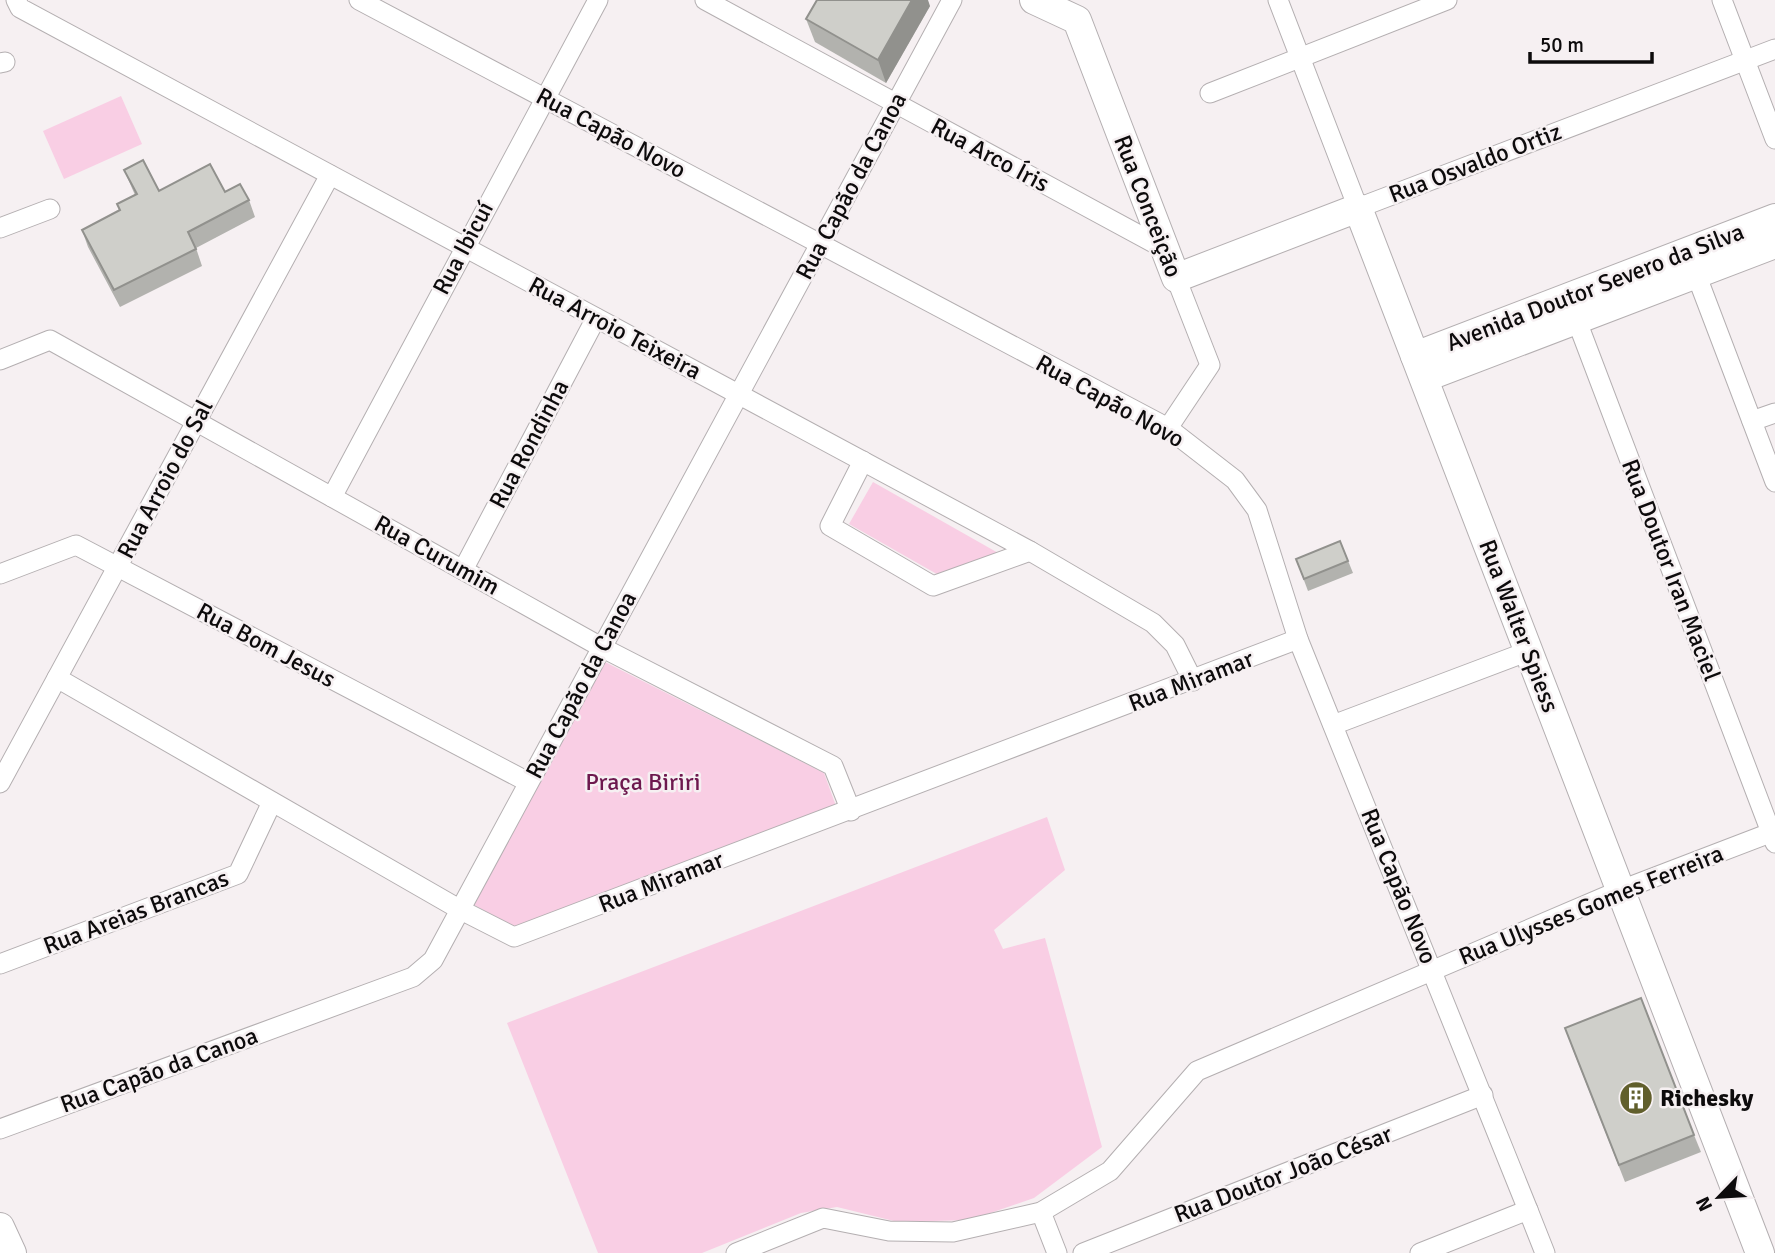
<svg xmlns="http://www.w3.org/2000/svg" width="1775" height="1253" viewBox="0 0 1775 1253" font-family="Signika,sans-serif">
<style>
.green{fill:#f9cee4}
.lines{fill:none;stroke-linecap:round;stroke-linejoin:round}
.street-casing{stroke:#b4afb1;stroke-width:21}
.secondary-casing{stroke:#b4afb1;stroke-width:30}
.street{stroke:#fff;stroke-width:19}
.secondary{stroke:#fff;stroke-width:28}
.wall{fill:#b2b2ae}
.shaded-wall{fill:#91918d}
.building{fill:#cfcfca;stroke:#91918d;stroke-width:2}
.labels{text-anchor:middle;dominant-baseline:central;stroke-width:5;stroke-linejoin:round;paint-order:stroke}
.street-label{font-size:24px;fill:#0d0b0c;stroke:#f6f0f2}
.park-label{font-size:24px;fill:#6d184e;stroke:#f6f0f2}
.poi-label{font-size:24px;font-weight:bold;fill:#0d0b0c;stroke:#f6f0f2;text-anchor:start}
</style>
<rect width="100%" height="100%" fill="#f6f0f2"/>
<g class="green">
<polygon points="121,96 142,144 64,179 43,131"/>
<polygon points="873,482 1000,554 942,577 849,524"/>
<polygon points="605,662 824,773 836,806 515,927 474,905"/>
<polygon points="1047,817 1065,870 994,930 1003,949 1045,938 1102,1147 1034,1198 970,1220 898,1222 837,1207 801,1213 702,1253 598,1253 507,1023"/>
</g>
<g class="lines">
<g class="street-casing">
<g id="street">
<polyline points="16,0 20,8 1030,551 1153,623 1175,645 1193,681"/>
<polyline points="359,0 1168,428 1235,480 1257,510 1298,639 1528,1210"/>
<polyline points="705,0 1165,249"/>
<polyline points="1278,0 1358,208 1775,49"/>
<polyline points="1722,0 1775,139"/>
<polyline points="0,63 5,62"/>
<polyline points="1210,93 1447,0"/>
<polyline points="0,228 50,209"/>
<polyline points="1696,274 1775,482"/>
<polyline points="1572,308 1775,843"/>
<polyline points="0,360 50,340 601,647 833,766 851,811"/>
<polyline points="1752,421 1775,413"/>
<polyline points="1168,428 1210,365 1176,278"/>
<polyline points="863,461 830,526 933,586 1030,551"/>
<polyline points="332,497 598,0"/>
<polyline points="463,570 596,318"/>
<polyline points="0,574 76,545 528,782"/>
<polyline points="57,678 459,909 514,937 1298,639"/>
<polyline points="1333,725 1529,651"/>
<polyline points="0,783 330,175"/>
<polyline points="0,964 238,874 272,802"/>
<polyline points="0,1129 413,977 433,960 952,0"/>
<polyline points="1041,1212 1057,1253"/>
<polyline points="736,1253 823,1218 889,1231 953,1232 1041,1212 1110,1171 1197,1071 1621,890 1775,831"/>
<polyline points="1083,1253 1483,1095"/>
<polyline points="1420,1253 1528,1210 1545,1253"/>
</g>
</g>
<g class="secondary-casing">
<g id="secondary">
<polyline points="1034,0 1077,20 1176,278 1358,208 1760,1253"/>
<polyline points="1415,356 1775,218"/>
<polyline points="1424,378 1775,244"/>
<polyline points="0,1227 12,1253"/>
</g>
</g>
<use href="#street" class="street"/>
<use href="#secondary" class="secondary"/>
</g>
<g class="wall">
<polygon points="930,6 886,83 815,42 806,19"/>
<polygon points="124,170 159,191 225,192 249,200 255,217 196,248 202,266 120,307 88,247 82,230 120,210 117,204 135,195"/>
<polygon points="1340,541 1353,573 1308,591 1296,559"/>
<polygon points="1571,1045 1694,1135 1701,1152 1625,1182"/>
</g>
<polygon class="shaded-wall" points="912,0 928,0 930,6 886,83 878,60"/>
<g class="building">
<polygon points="817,0 912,0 878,60 806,19"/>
<polygon points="143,160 159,191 210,164 225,192 240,184 249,200 188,232 196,249 114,290 82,230 120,210 117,204 137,194 124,170"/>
<polygon points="1340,541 1348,561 1304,579 1296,559"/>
<polygon points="1641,998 1694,1135 1619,1165 1565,1028"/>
</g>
<defs>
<g id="building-disc" transform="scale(1.75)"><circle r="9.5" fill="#615f2c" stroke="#f6f0f2"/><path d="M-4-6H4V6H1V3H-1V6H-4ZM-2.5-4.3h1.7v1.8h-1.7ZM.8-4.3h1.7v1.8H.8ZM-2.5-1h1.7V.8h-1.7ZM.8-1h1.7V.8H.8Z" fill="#fff"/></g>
</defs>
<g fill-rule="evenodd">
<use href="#building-disc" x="1636" y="1098"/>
</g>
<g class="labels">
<g class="street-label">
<text transform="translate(611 133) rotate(28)">Rua Capão Novo</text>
<text transform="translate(990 155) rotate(28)">Rua Arco Íris</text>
<text transform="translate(1475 163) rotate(-21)">Rua Osvaldo Ortiz</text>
<text transform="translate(851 186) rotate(-62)">Rua Capão da Canoa</text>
<text transform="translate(1148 206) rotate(69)">Rua Conceição</text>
<text transform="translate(463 248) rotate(-62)">Rua Ibicuí</text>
<text transform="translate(1595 287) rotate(-21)">Avenida Doutor Severo da Silva</text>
<text transform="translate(615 328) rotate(28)">Rua Arroio Teixeira</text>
<text transform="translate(1110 401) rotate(29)">Rua Capão Novo</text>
<text transform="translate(529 444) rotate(-62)">Rua Rondinha</text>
<text transform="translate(165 479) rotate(-62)">Rua Arroio do Sal</text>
<text transform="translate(437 555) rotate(29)">Rua Curumim</text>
<text transform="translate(1671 570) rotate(69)">Rua Doutor Iran Maciel</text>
<text transform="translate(1519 626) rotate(69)">Rua Walter Spiess</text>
<text transform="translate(266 645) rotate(28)">Rua Bom Jesus</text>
<text transform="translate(1191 681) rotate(-21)">Rua Miramar</text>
<text transform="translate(581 685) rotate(-62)">Rua Capão da Canoa</text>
<text transform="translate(661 882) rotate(-21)">Rua Miramar</text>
<text transform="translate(1399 886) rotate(68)">Rua Capão Novo</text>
<text transform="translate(1591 905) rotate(-22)">Rua Ulysses Gomes Ferreira</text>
<text transform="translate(136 912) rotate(-21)">Rua Areias Brancas</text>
<text transform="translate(159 1070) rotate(-20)">Rua Capão da Canoa</text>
<text transform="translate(1283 1174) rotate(-21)">Rua Doutor João César</text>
</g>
<g class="park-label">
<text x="643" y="782">Praça Biriri</text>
</g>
<g class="poi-label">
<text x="1660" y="1098">Richesky</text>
</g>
</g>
<g transform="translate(1719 1197) rotate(245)" stroke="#f6f0f2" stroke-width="5" paint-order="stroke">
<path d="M0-5L12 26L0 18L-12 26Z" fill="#0d0b0c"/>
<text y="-10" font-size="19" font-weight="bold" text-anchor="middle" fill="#0d0b0c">N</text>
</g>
<path d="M1530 52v10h122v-10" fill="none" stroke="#0d0b0c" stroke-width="3.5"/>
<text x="1540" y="52" font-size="21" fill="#0d0b0c" stroke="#f6f0f2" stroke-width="5" paint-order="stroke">50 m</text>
</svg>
